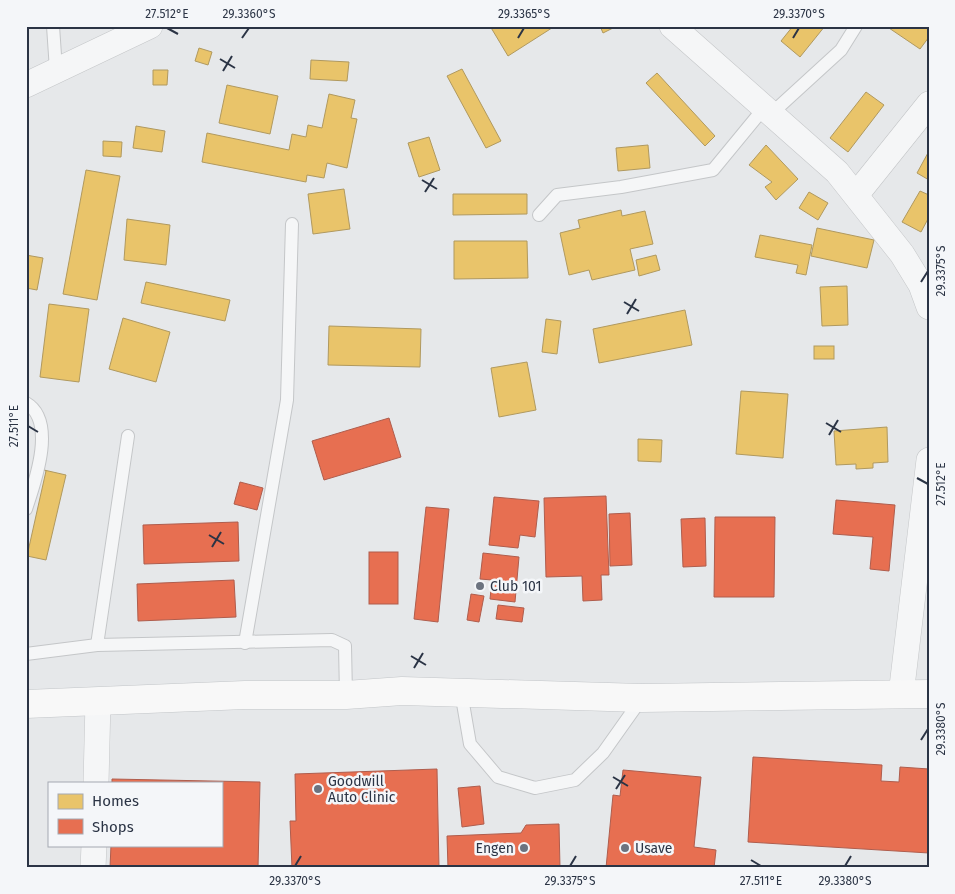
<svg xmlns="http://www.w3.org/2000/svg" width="955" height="894" viewBox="0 0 955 894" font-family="'Fira Sans',sans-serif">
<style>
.homes{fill:#e9c46a;stroke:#b0995f}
.shops{fill:#e76f51;stroke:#af5d4d}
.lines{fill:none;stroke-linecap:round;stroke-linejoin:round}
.lane-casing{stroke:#c4c6c8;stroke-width:14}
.street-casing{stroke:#c4c6c8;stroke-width:26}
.primary-casing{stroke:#c2c5c8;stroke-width:29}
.lane{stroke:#f5f6f7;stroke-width:12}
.street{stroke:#f5f6f7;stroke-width:25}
.primary{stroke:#f8f8f8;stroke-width:28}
.ticks{fill:none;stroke:#2b3445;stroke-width:2}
.poi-dot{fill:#6c737f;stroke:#f4f6f9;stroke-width:2}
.labels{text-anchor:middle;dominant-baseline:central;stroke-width:5;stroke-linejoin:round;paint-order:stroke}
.poi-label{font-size:14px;fill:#2b3445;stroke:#f4f6f9;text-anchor:start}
.neatline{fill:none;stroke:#2b3445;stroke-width:2}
.ticks-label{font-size:12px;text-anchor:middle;fill:#2b3445}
</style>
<rect width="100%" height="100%" fill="#e6e8ea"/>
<g class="homes">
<polygon points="490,26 555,26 508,56"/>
<polygon points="600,26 617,26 603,33"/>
<polygon points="793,26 825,26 800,57 781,41"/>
<polygon points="886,26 929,26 929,37 920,49"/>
<polygon points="199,48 212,52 208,65 195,61"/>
<polygon points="311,60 349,62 347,81 310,79"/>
<polygon points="462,69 501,141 486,148 447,76"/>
<polygon points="153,70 168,70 167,85 153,85"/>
<polygon points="657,73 715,136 705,146 646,83"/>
<polygon points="227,85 278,96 270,134 219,123"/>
<polygon points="866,92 884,105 848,152 830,138"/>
<polygon points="329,94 355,100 351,118 357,119 347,168 327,163 324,178 307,175 306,182 202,162 207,133 289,150 292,134 306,137 308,125 322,128"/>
<polygon points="136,126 165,131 162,152 133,148"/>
<polygon points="429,137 440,170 419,177 408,143"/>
<polygon points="103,141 122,142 121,157 103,156"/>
<polygon points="648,145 650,168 618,171 616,148"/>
<polygon points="766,145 798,179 776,200 765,187 772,182 749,165"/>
<polygon points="929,151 929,180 917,173"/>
<polygon points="86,170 120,176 97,300 63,294"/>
<polygon points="344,189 350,229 313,234 308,194"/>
<polygon points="920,191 929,195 929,217 921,232 902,222"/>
<polygon points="809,192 828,203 818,220 799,208"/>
<polygon points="453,194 527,194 527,214 453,215"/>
<polygon points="621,210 622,216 645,211 653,244 630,249 635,270 592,280 589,270 569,275 560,233 580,228 578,220"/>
<polygon points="127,219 170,225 166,265 124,260"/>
<polygon points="817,228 874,240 867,268 811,256"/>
<polygon points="760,235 812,245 806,275 796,273 798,265 755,257"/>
<polygon points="454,241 527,241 528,278 454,279"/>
<polygon points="26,255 43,258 37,290 26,288"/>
<polygon points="656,255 660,270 639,276 636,260"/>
<polygon points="146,282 230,300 225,321 141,303"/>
<polygon points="847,286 848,325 822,326 820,287"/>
<polygon points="49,304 89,309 79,382 40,377"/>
<polygon points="685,310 692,345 599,363 593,329"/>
<polygon points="123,318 170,332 156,382 109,369"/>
<polygon points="546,319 561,321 557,354 542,352"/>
<polygon points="329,326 421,329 420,367 328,365"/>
<rect x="814" y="346" width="20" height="13"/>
<polygon points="527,362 536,410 499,417 491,368"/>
<polygon points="741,391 788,394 783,458 736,454"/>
<polygon points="887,427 888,462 873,463 873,468 856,469 856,464 836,465 834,431"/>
<polygon points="638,439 662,440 661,462 638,461"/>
<polygon points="44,470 66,475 46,560 27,556 46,471"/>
</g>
<g class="shops">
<polygon points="389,418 401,457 324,480 312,441"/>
<polygon points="240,482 263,488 257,510 234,504"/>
<polygon points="606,496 609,575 601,575 602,600 583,601 582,576 546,577 544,498"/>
<polygon points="494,497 539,501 535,537 520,535 518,548 489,545"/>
<polygon points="836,500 895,505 889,571 870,569 873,537 833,534"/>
<polygon points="426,507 449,509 438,622 414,619"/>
<polygon points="630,513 632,565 610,566 609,514"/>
<polygon points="715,517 775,517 774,597 714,597"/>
<polygon points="705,518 706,566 683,567 681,519"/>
<polygon points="238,522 239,561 144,564 143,525"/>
<rect x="369" y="552" width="29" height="52"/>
<polygon points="483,553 519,557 515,602 490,599 492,580 480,579"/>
<polygon points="234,580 236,617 138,621 137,584"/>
<polygon points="471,594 484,596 479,622 467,620"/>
<polygon points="498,605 524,608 522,622 496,619"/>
<polygon points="753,757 882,765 881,781 899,782 900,767 929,769 929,853 748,842"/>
<polygon points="437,769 439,868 292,868 290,821 296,821 295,774"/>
<polygon points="623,770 701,777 694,847 716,850 714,868 606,868 613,795 620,796"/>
<polygon points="112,779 260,782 258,868 110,868 111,845 221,845 221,783 112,783"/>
<polygon points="480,786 484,824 462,827 458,788"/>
<polygon points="559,824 560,868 448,868 447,836 521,833 526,825"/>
</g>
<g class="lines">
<g class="lane-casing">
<g id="lane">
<polyline points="53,26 56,70"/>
<polyline points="771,114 841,50 856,26"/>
<polyline points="539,215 557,195 621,187 713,170 764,108"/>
<path d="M 26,403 C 57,421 35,482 26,509"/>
<polyline points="245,643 287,400 292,224"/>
<polyline points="97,645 128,436"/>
<polyline points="26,654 97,645 332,640 345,646 346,695"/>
<polyline points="461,692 470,744 498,777 535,788 575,780 603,753 642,698"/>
</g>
</g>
<g class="street-casing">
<g id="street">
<polyline points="672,26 837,172 902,254 921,285 929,307"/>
<polyline points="26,85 150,26"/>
<polyline points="856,195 929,104"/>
<polyline points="901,695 929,460"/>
<polyline points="96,783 98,701"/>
<polyline points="93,868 94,845"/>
</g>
</g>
<g class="primary-casing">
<polyline id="primary" points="26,704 245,695 346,695 402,691 642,698 929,694"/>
</g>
<use href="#lane" class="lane"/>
<use href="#street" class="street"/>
<use href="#primary" class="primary"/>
</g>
<path class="ticks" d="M 167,28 L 178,34M 242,38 L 249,28M 518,38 L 524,28M 793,38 L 799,28M 220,59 L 235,68M 223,71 L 232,56M 422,180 L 437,189M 425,192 L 434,178M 921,282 L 928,271M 624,302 L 639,311M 627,314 L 636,299M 826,423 L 841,432M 28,426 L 38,432M 829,435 L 838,420M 917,478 L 928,484M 209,535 L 224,544M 212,547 L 221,532M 411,656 L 426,665M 414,668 L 423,653M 921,740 L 928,729M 613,777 L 628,786M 616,789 L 625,775M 751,860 L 761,866M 295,866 L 301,856M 570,866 L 576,856M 845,866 L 851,856"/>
<g class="poi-dot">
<circle cx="480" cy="586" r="5"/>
<circle cx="318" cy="789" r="5"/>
<circle cx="524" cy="848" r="5"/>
<circle cx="625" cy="848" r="5"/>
</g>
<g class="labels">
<g class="poi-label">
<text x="490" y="586">Club 101</text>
<text x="328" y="781">Goodwill<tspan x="328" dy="16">Auto Clinic</tspan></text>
<text x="514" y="848" text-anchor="end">Engen</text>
<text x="635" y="848">Usave</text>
</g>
</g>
<rect width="955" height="894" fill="none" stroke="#f4f6f9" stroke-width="55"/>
<rect x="48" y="782" width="175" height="65" fill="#f4f6f9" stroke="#a4a8b1"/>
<rect x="58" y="794" width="25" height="15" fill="#e9c46a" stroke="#a4a8b1"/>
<text x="92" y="806" font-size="15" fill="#2b3445">Homes</text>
<rect x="58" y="819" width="25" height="15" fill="#e76f51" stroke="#a4a8b1"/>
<text x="92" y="832" font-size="15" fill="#2b3445">Shops</text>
<rect x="28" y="28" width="900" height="838" class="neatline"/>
<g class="ticks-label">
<text x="167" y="18">27.512°E</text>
<text x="249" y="18">29.3360°S</text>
<text x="524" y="18">29.3365°S</text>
<text x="799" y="18">29.3370°S</text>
<text transform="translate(941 271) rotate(-90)" y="4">29.3375°S</text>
<text transform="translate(14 426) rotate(-90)" y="4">27.511°E</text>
<text transform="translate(941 484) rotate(-90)" y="4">27.512°E</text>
<text transform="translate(941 729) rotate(-90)" y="4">29.3380°S</text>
<text x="295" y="885">29.3370°S</text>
<text x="570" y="885">29.3375°S</text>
<text x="761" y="885">27.511°E</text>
<text x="845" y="885">29.3380°S</text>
</g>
</svg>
